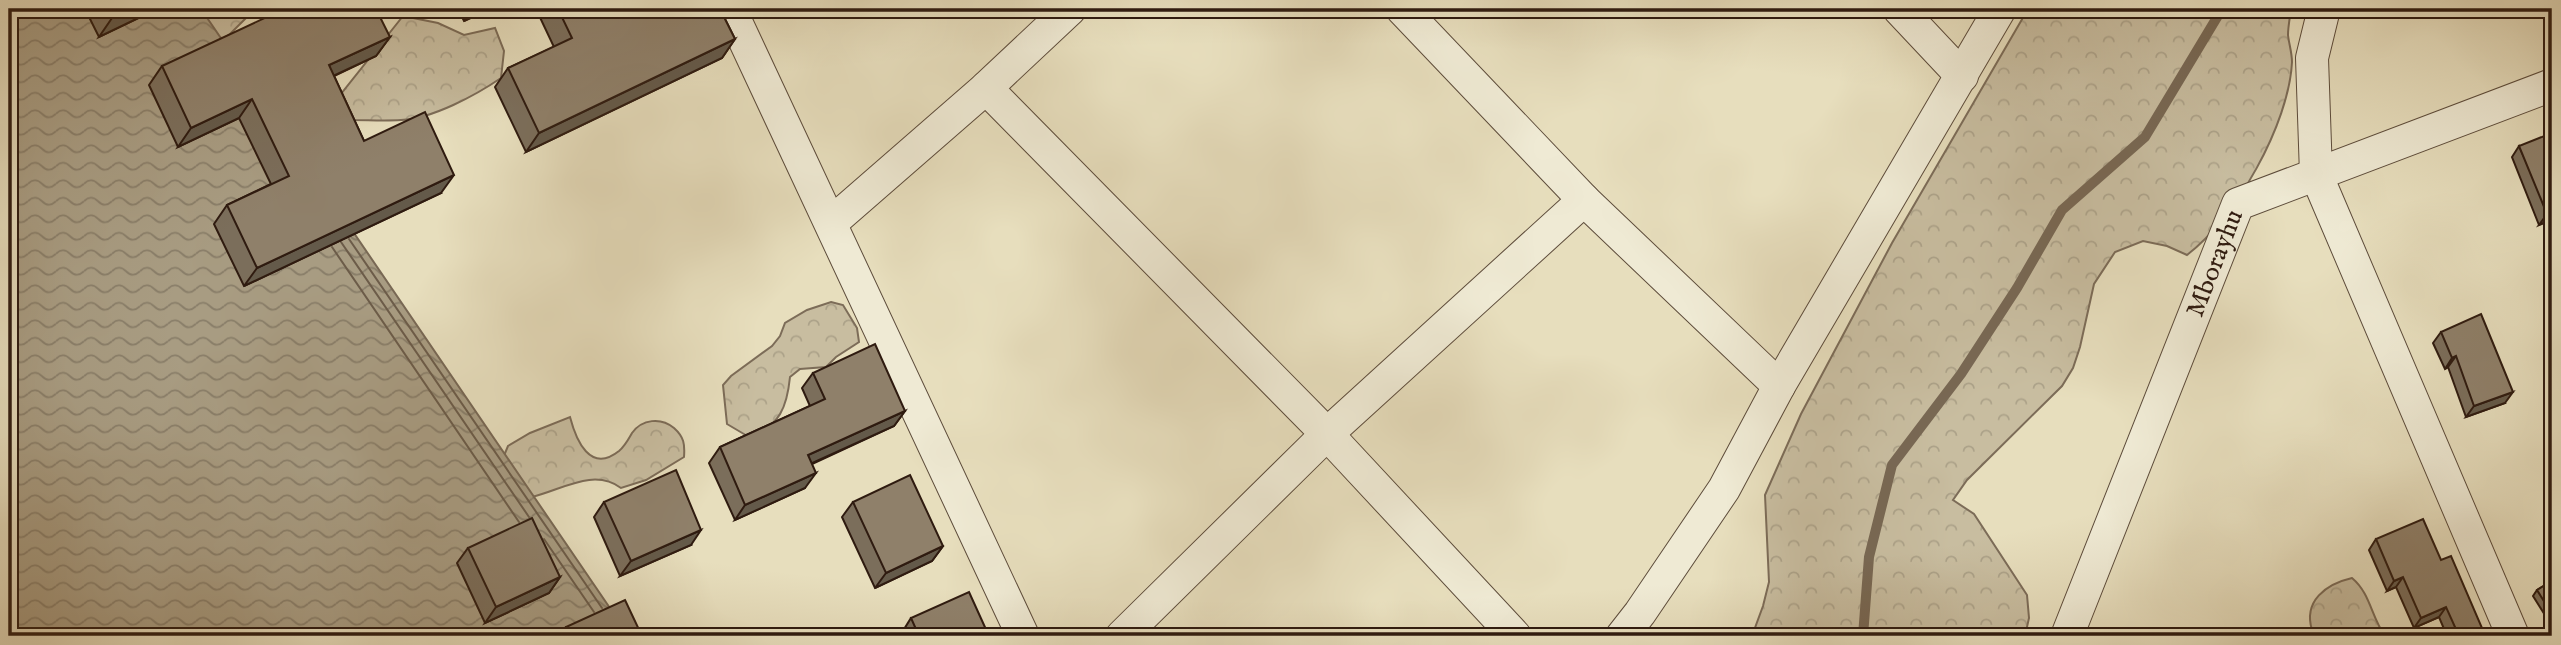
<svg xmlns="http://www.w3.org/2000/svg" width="2561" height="645" viewBox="0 0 2561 645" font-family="'IM FELL English',serif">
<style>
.forest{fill:url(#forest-crowns);stroke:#7c6c58;stroke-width:2}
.water{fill:url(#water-waves);stroke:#786854;stroke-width:2}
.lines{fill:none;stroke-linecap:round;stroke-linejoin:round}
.shore{stroke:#6c5c49;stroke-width:2}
.stream{stroke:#786854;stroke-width:10}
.street-casing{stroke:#5d4c3b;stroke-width:34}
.street{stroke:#efead4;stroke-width:32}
.wall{fill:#7b6e5b;stroke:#2f1b10;stroke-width:2}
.shaded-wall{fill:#645a4a;stroke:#2f1b10;stroke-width:2}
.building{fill:#8f806a;stroke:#2f1b10;stroke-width:2}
.labels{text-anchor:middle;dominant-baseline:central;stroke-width:5;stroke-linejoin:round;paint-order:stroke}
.street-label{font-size:26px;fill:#2f1b10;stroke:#efead4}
</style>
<defs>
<pattern id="forest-crowns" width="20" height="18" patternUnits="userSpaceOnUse" patternTransform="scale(1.75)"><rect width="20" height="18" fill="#c8bda0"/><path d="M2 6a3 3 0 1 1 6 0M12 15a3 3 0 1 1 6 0" fill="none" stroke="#aca289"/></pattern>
<pattern id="water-waves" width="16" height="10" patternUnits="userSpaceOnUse" patternTransform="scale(1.75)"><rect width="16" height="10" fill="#a89c82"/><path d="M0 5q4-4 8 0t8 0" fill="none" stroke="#897e69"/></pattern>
</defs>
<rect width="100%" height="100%" fill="#e7debd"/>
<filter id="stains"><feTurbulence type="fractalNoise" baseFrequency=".00286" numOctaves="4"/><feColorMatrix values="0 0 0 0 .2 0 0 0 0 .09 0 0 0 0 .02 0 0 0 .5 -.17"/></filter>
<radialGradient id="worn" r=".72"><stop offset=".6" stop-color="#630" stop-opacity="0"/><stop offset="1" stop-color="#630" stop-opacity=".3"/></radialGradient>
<g class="forest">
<polygon points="188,9 255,9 230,34 208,49"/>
<path d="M 2028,9 L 2291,9 C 2290,17 2288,27 2288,35 C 2289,44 2292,53 2292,62 C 2289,124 2236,218 2187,255 L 2167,246 L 2143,241 L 2115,252 L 2094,284 L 2080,347 L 2073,368 L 2062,386 L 1967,480 L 1953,500 L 1974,514 L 2027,595 L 2029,618 L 2025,636 L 1752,636 L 1763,606 L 1769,582 L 1765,495 L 1801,414 L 1892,243 Z"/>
<path d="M 403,16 L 438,23 L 464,35 L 495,28 L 504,51 L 501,78 C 476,95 432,119 401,120 C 385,121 368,120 352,120 L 341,94 Z"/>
<path d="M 831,302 L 843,305 L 857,328 L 859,342 L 836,357 L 826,367 L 800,369 L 790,377 C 787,407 780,426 749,437 L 727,424 L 723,385 L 731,376 L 772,346 L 780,336 L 785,323 L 807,310 Z"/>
<path d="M 570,417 C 576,440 590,474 619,451 C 625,446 628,440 632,433 C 642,419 661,417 674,428 C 684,437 685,444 684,457 L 646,480 L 621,488 C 593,467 560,491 531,497 L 498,470 L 508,446 L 530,433 Z"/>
<path d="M 2352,578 C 2371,594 2371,617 2385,636 L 2327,636 L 2324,633 L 2312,630 C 2303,601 2326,584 2352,578 Z"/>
</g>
<polygon class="water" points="9,9 201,9 629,636 9,636"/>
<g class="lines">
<g class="shore">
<polyline points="349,239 602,608"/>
<polyline points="341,242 529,517"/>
<polyline points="332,247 519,522"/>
<polyline points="544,539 594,612"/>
</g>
<polyline class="stream" points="1863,636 1869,557 1892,465 1961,374 2017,288 2062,210 2145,137 2222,9"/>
<g class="street-casing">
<g id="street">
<polyline points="730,9 1023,636"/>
<polyline points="1402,9 1584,200 1779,386"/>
<polyline points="1899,9 1962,76"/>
<polyline points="2324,9 2312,58 2316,174 2513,636"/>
<polyline points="986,88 1327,434 1515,636"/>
<polyline points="831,223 986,88 1070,9"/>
<polyline points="1122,636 1327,434 1584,200"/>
<polyline points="1622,636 1640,613 1724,489 1779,386 2000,9"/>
<path id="s1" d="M 2067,636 L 2238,204 L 2552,85"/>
</g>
</g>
<use href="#street" class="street"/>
</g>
<g class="wall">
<polygon points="85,9 157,9 99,37"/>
<polygon points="458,9 490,9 464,21"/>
<polygon points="536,9 720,9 735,39 722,58 526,152 495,87 508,68 554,47"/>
<polygon points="390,37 376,56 334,76 364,141 441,193 244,286 214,224 227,205 271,184 239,118 178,147 149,85 162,66"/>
<polygon points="2519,146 2552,219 2539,225 2512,157"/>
<polygon points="2441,332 2505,403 2466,417 2448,367 2445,369 2433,343"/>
<polygon points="813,373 905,411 894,426 812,464 805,488 735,520 709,463 720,447 810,406 802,388"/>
<polygon points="2552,483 2552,511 2546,493"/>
<polygon points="604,502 691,545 620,576 594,517"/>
<polygon points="853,502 943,546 932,561 875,588 842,517"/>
<polygon points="2376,539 2441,560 2485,635 2484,636 2447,636 2439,617 2414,628 2396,587 2387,591 2369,550"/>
<polygon points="468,548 560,577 549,593 485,623 457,563"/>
<polygon points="2552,581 2552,617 2548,620 2533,596 2537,590"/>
<polygon points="911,618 989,636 902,636 901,634"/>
<polygon points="566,627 642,636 559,636"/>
</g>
<g class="shaded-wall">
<polygon points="132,9 157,9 99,37 112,18"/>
<polygon points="473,9 490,9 464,21"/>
<polygon points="390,37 376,56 316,84 329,65"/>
<polygon points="735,39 722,58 526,152 539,133"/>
<polygon points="252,99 239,118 178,147 191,128"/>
<polygon points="454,175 441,193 244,286 257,268"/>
<polygon points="2552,211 2552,219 2539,225 2547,214"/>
<polygon points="2456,356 2448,367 2445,369 2452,358"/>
<polygon points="2513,392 2505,403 2466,417 2474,406"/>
<polygon points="905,411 894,426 797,470 808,455"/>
<polygon points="816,473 805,488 735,520 745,505"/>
<polygon points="701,530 691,545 620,576 631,561"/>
<polygon points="943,546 932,561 875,588 886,573"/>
<polygon points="560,577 549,593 485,623 496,607"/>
<polygon points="2403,577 2396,587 2387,591 2394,581"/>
<polygon points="2446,607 2439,617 2414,628 2421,618"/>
</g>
<g class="building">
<polygon points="107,9 132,9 112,18"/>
<polygon points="284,9 376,9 390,37 329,65 364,141 425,112 454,175 257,268 227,205 289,176 252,99 191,128 162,66"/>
<polygon points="558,9 720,9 735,39 539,133 508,68 572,38"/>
<polygon points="2552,133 2552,211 2547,214 2519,146"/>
<polygon points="2481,314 2513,392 2474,406 2456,356 2452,358 2441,332"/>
<polygon points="875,344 905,411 808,455 816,473 745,505 720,447 825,399 813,373"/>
<polygon points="676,470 701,530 631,561 604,502"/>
<polygon points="910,475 943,546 886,573 853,502"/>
<polygon points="532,518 560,577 496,607 468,548"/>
<polygon points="2423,519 2441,560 2451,556 2485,635 2459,636 2446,607 2421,618 2403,577 2394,581 2376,539"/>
<polygon points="2552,581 2552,614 2537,590"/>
<polygon points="969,592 989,636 919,636 911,618"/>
<polygon points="625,600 642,636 570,636 566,627"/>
</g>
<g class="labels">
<g class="street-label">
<text stroke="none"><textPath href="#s1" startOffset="401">Mborayhu</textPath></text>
</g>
</g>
<rect width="2561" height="645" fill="none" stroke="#e7debd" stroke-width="35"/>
<rect x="10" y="10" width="2540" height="624" fill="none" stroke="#2f1b10" stroke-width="3.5"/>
<rect x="18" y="18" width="2526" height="610" fill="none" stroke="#2f1b10" stroke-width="2"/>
<rect width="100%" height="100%" filter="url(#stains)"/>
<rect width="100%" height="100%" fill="url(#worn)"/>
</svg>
